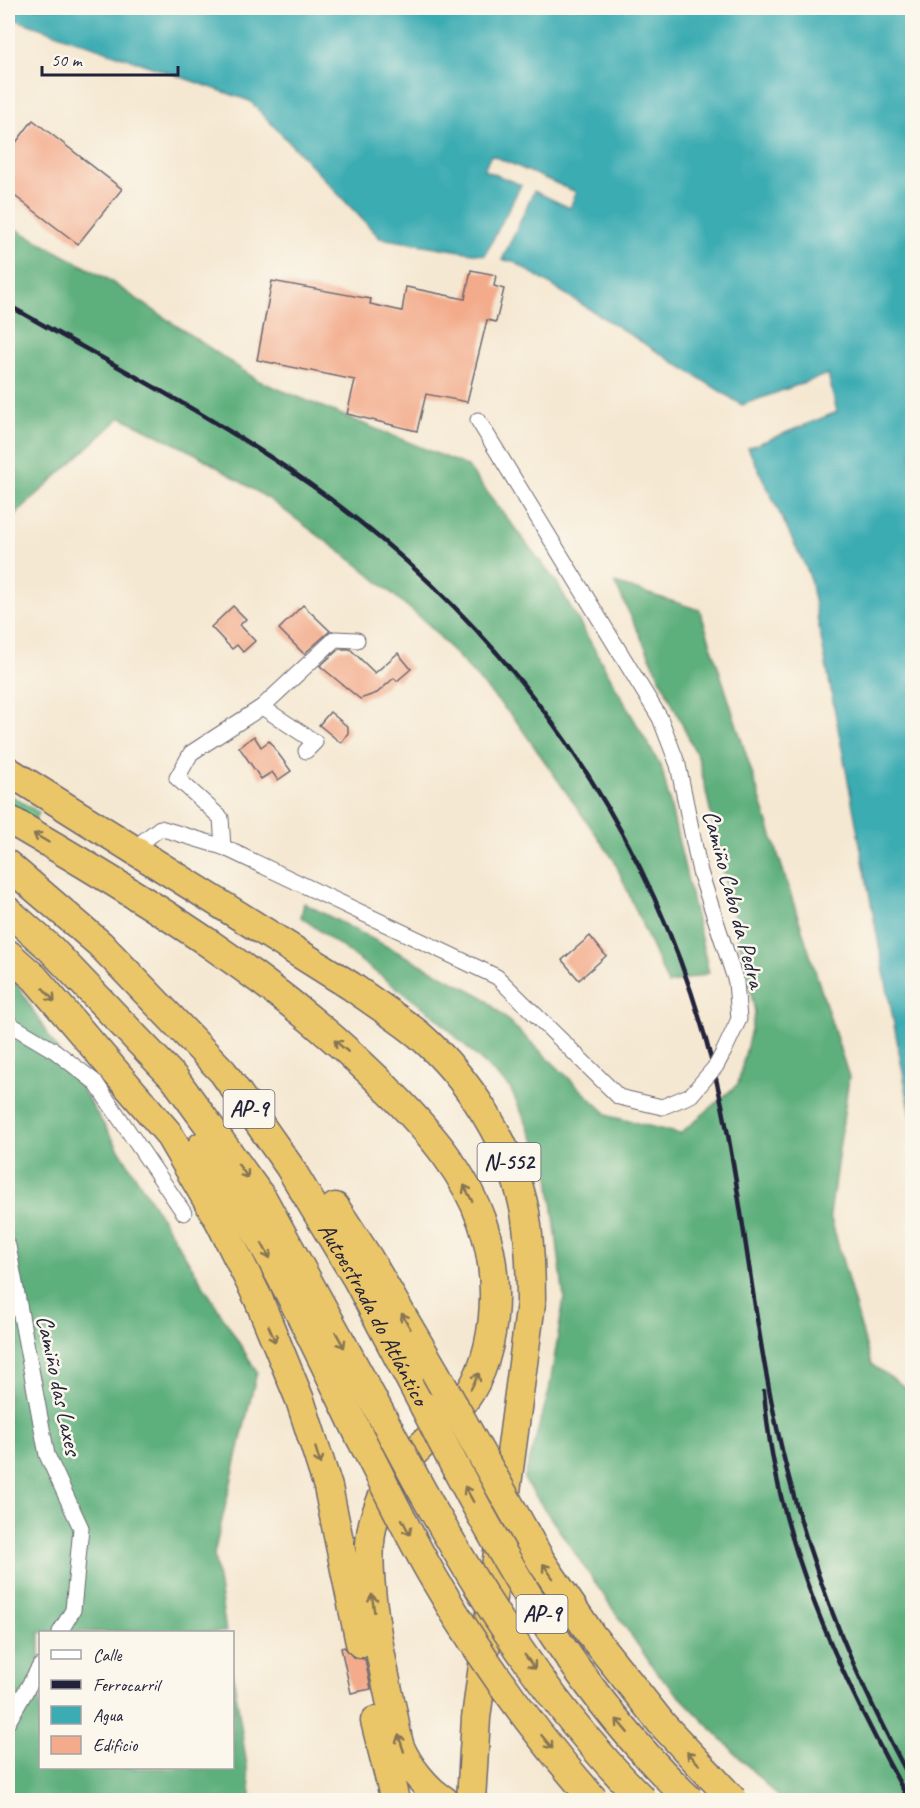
<svg xmlns="http://www.w3.org/2000/svg" width="920" height="1808" viewBox="0 0 920 1808" font-family="Caveat,sans-serif">
<style>
.green{fill:#72cb92;stroke:#4a7666;stroke-width:1.5}
.forest{fill:#5daf7c;stroke:#40685c;stroke-width:1.5}
.water{fill:#3aacb2;stroke:#2e6776;stroke-width:1.5}
.building{fill:#f3ab8b}
.lines{fill:none;stroke-linecap:round;stroke-linejoin:round}
.street-casing{stroke:#6c6770;stroke-width:17}
.highway-casing{stroke:#6c6770;stroke-width:31}
.street{stroke:#fff;stroke-width:15}
.highway{stroke:#ebc669;stroke-width:28}
.rail{stroke:#22223b;stroke-width:4.5}
.street-bridge-casing{stroke:#6c6770;stroke-width:17;stroke-linecap:butt}
.highway-bridge-casing{stroke:#6c6770;stroke-width:31;stroke-linecap:butt}
.street-bridge{stroke:#fff;stroke-width:15}
.highway-bridge{stroke:#ebc669;stroke-width:28}
.oneway{stroke:#867452}
.labels{text-anchor:middle;dominant-baseline:central;stroke-width:5;stroke-linejoin:round;paint-order:stroke}
.shield{fill:#fbf7ec;stroke:#636270;stroke-width:1.5}
.shield-label{font-size:22px;font-weight:bold;fill:#22223b}
.street-label{font-size:24px;fill:#22223b;stroke:#fbf7ec}
</style>
<rect width="100%" height="100%" fill="#fbf7ec"/>
<filter id="ink" filterUnits="userSpaceOnUse"><feTurbulence type="fractalNoise" baseFrequency=".0167" numOctaves="2"/><feDisplacementMap in="SourceGraphic" scale="12" xChannelSelector="R" yChannelSelector="G"/><feConvolveMatrix kernelMatrix="1 2 1 2 8 2 1 2 1" color-interpolation-filters="sRGB"/></filter>
<filter id="wash" filterUnits="userSpaceOnUse"><feTurbulence type="fractalNoise" baseFrequency=".008" numOctaves="4" result="noise"/><feDisplacementMap in="SourceGraphic" scale="24" xChannelSelector="R" yChannelSelector="G"/><feGaussianBlur stdDeviation="1.35" result="paint"/><feColorMatrix in="noise" values="0 0 0 0 0 0 0 0 0 0 0 0 0 0 0 0 0 1.4 0 .05"/><feComposite in="paint" operator="in"/></filter>
<g filter="url(#wash)">
<rect width="100%" height="100%" fill="#f5e8d2"/>
<polygon class="green" points="8,794 39,813 35,819 8,804"/>
<g class="forest">
<polygon points="8,225 104,277 259,381 467,466 557,583 662,769 709,973 668,984 614,860 517,722 429,625 362,568 269,499 196,454 121,417 8,521"/>
<polygon points="615,583 700,610 849,1077 830,1215 871,1364 912,1392 912,1800 781,1800 657,1673 524,1479 549,1391 564,1298 548,1169 510,1088 431,1013 301,917 304,903 482,996 609,1116 680,1134 738,1084 755,1012 699,760"/>
<polygon points="8,970 257,1372 214,1554 226,1632 40,1632 40,1768 232,1768 233,1673 252,1800 8,1800"/>
</g>
<polygon class="water" points="8,8 912,8 912,1120 809,574 748,448 837,412 828,374 742,405 513,261 502,260 534,191 570,208 576,192 491,155 484,170 521,185 485,255 380,238 250,101 8,17"/>
<g id="blocks">
<g class="building">
<polygon points="33,120 122,189 78,244 8,191 8,153"/>
<polygon points="471,270 496,275 494,286 504,289 496,322 487,320 467,402 426,394 417,431 347,414 355,380 257,360 272,281 371,299 370,304 402,311 406,287 465,299"/>
<polygon points="303,605 330,631 304,654 279,629"/>
<polygon points="233,606 246,619 240,625 255,641 243,652 237,645 232,649 211,627"/>
<polygon points="339,649 350,649 375,673 398,653 411,669 397,681 394,678 377,693 360,699 320,666"/>
<polygon points="330,712 348,727 348,733 341,743 319,725"/>
<polygon points="254,736 261,747 269,741 291,771 278,780 272,772 261,779 239,747"/>
<polygon points="590,936 606,956 579,980 562,960"/>
<polygon points="344,1647 354,1658 365,1659 371,1689 351,1693 341,1648"/>
</g>
</g>
</g>
<g filter="url(#ink)">
<use href="#blocks" fill-opacity="0" stroke="#6c6770" stroke-width="1.5"/>
<g class="lines">
<g class="street-casing">
<g id="street">
<polyline points="478,420 660,718 678,765 700,872 736,982 739,1019 724,1051"/>
<polyline points="262,707 315,742 306,751"/>
<polyline points="223,847 221,818 177,778 191,753 262,707 335,639 357,640"/>
<polyline points="132,850 160,828 223,847 497,977 619,1097 662,1107 691,1095"/>
<polyline points="8,1023 55,1051 95,1082 184,1213"/>
<polyline points="8,1246 47,1455 81,1528 73,1610 60,1632"/>
<polyline points="8,1722 40,1666"/>
</g>
</g>
<g class="highway-casing">
<g id="highway">
<path d="M 8,771 L 351,986 C 373,1002 397,1017 418,1034 C 469,1078 512,1146 525,1212 C 530,1242 531,1273 531,1303 L 476,1718 L 471,1800"/>
<path d="M 8,819 C 144,898 285,983 395,1097 C 430,1133 465,1173 482,1222 C 502,1280 499,1362 457,1410 C 438,1433 407,1455 391,1479 C 385,1490 380,1503 376,1514 C 358,1558 382,1663 392,1709 C 395,1721 396,1735 400,1747 C 408,1766 427,1790 444,1800"/>
<path id="s1" d="M 8,865 L 100,944 L 223,1072 L 289,1166 L 357,1279 L 424,1406"/>
<polyline points="8,911 51,949 175,1079 264,1201 391,1433"/>
<polyline points="8,954 35,978 168,1133 220,1222 258,1298 300,1400 328,1487 360,1643"/>
<path d="M 202,1146 C 266,1237 312,1338 360,1437"/>
<polyline points="335,1207 369,1259 435,1372"/>
<polyline points="375,1721 395,1800"/>
</g>
</g>
<use href="#street" class="street"/>
<use href="#highway" class="highway"/>
<g class="rail">
<path d="M 8,305 C 114,366 231,425 329,498 C 541,656 680,875 728,1135 C 749,1248 759,1366 789,1478 C 817,1587 858,1683 912,1782"/>
<path d="M 764,1391 C 775,1536 839,1675 909,1800"/>
</g>
<g class="street-bridge-casing">
<polyline id="street-bridge" points="691,1095 716,1066 724,1051"/>
</g>
<g class="highway-bridge-casing">
<g id="highway-bridge">
<polyline points="435,1372 541,1561 592,1636 662,1724 733,1800"/>
<path d="M 424,1406 C 494,1546 576,1692 690,1800"/>
<path d="M 391,1433 C 459,1562 539,1697 643,1800"/>
<path d="M 360,1437 C 384,1483 406,1530 432,1575 C 478,1655 533,1731 594,1800"/>
</g>
</g>
<use href="#street-bridge" class="street-bridge"/>
<use href="#highway-bridge" class="highway-bridge"/>
</g>
<defs><path id="oneway-shaft" d="M-6 0H5M1.5-3L5.5 0L1.5 3" fill="none" stroke-width="1.6" stroke-linecap="round" stroke-linejoin="round" transform="scale(1.5)"/></defs>
<g class="oneway">
<use href="#oneway-shaft" transform="translate(41 838) rotate(-150)"/>
<use href="#oneway-shaft" transform="translate(49 995) rotate(49)"/>
<use href="#oneway-shaft" transform="translate(341 1046) rotate(-140)"/>
<use href="#oneway-shaft" transform="translate(243 1171) rotate(54)"/>
<use href="#oneway-shaft" transform="translate(468 1193) rotate(-117)"/>
<use href="#oneway-shaft" transform="translate(266 1251) rotate(62)"/>
<use href="#oneway-shaft" transform="translate(406 1321) rotate(-120)"/>
<use href="#oneway-shaft" transform="translate(272 1334) rotate(67)"/>
<use href="#oneway-shaft" transform="translate(340 1340) rotate(61)"/>
<use href="#oneway-shaft" transform="translate(475 1381) rotate(-63)"/>
<use href="#oneway-shaft" transform="translate(318 1456) rotate(73)"/>
<use href="#oneway-shaft" transform="translate(469 1494) rotate(-119)"/>
<use href="#oneway-shaft" transform="translate(406 1527) rotate(63)"/>
<use href="#oneway-shaft" transform="translate(548 1571) rotate(-125)"/>
<use href="#oneway-shaft" transform="translate(373 1603) rotate(-98)"/>
<use href="#oneway-shaft" transform="translate(530 1662) rotate(54)"/>
<use href="#oneway-shaft" transform="translate(622 1726) rotate(-130)"/>
<use href="#oneway-shaft" transform="translate(547 1742) rotate(51)"/>
<use href="#oneway-shaft" transform="translate(401 1743) rotate(-109)"/>
<use href="#oneway-shaft" transform="translate(693 1758) rotate(-133)"/>
</g>
</g>
<g class="labels">
<g class="shield">
<rect x="223.5" y="1090" width="51" height="38" rx="4.5"/>
<rect x="477.5" y="1143" width="63" height="38" rx="4.5"/>
<rect x="516.5" y="1595" width="51" height="38" rx="4.5"/>
</g>
<g class="shield-label">
<text x="249" y="1109">AP-9</text>
<text x="509" y="1162">N-552</text>
<text x="542" y="1614">AP-9</text>
</g>
<g class="street-label">
<text transform="translate(734 899) rotate(75)">Camiño Cabo da Pedra</text>
<text stroke="none"><textPath href="#s1" startOffset="584">Autoestrada do Atlántico</textPath></text>
<text transform="translate(59 1385) rotate(78)">Camiño das Laxes</text>
</g>
</g>
<rect width="920" height="1808" fill="none" stroke="#fbf7ec" stroke-width="30"/>
<rect x="39" y="1631" width="195" height="138" fill="#fbf7ec" stroke="#a4a2a5" stroke-width="1.5"/>
<rect x="51" y="1650" width="30" height="9" fill="#ffffff" stroke="#a4a2a5" stroke-width="1.5"/>
<text x="93" y="1661" font-size="18" fill="#22223b">Calle</text>
<rect x="51" y="1680" width="30" height="9" fill="#22223b" stroke="#a4a2a5" stroke-width="1.5"/>
<text x="93" y="1691" font-size="18" fill="#22223b">Ferrocarril</text>
<rect x="51" y="1706" width="30" height="18" fill="#3aacb2" stroke="#a4a2a5" stroke-width="1.5"/>
<text x="93" y="1721" font-size="18" fill="#22223b">Agua</text>
<rect x="51" y="1736" width="30" height="18" fill="#f3ab8b" stroke="#a4a2a5" stroke-width="1.5"/>
<text x="93" y="1751" font-size="18" fill="#22223b">Edificio</text>
<path d="M42 66v9h136v-9" fill="none" stroke="#22223b" stroke-width="3"/>
<text x="51" y="66" font-size="18" fill="#22223b" stroke="#fbf7ec" stroke-width="4.5" paint-order="stroke">50 m</text>
</svg>
